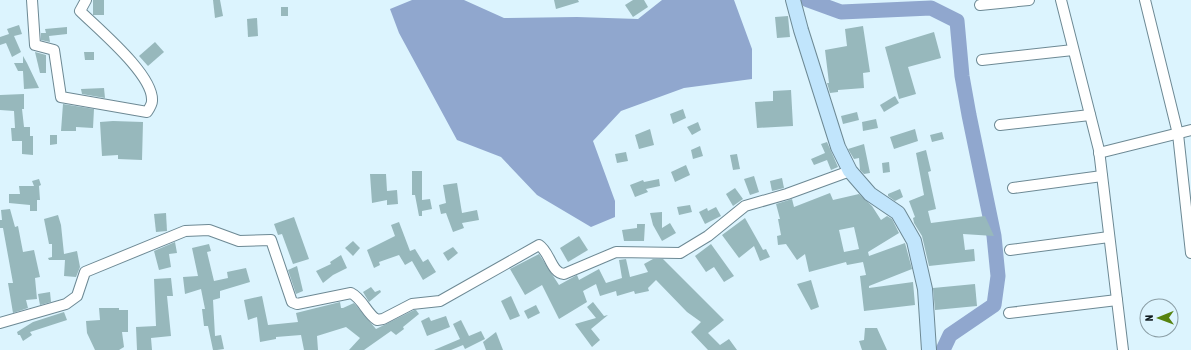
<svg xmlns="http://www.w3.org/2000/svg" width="1191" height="350" viewBox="0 0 1191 350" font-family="'Asap Condensed',sans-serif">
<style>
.water{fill:#90a7ce}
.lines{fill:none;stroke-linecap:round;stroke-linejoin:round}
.river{stroke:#90a7ce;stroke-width:15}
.building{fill:#97b8bc;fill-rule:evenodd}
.street-casing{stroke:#6d8994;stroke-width:12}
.secondary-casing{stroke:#6d8994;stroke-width:16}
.street{stroke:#fff;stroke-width:10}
.secondary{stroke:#c1e5fc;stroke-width:14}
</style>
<rect width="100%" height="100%" fill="#dcf4fe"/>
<polygon class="water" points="412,0 464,0 504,18 577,17 638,19 662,0 734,0 752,49 752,79 684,88 621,111 593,141 615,201 615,217 591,227 537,195 501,157 457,140 399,33 390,9"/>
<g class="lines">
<polyline class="river" points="808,0 841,12 931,8 957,21 962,76 969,115 994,236 998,276 994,305 950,335 943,350"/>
</g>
<g class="building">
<rect x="93" y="0" width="11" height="15"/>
<polygon points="213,0 220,0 223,16 215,18"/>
<polygon points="554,0 578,0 579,2 556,9"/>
<polygon points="633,0 644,0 648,7 633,17 625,5"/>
<rect x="281" y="7" width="7" height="9"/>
<polygon points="788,16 790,37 777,38 775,17"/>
<polygon points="257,18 258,36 248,37 247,19"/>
<polygon points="19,25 22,34 14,36 21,52 12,57 6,43 0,45 0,37 9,34 7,29"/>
<polygon points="863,26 870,72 863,73 864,88 838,90 838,92 830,93 827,83 829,83 825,50 847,46 845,29"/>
<polygon points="67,27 67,34 49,36 50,42 41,40 41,33 46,33 45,29"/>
<polygon points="934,32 941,58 908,67 916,94 899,99 885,47"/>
<polygon points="155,42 164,52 148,66 139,56"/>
<polygon points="35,52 46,55 46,73 40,73"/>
<polygon points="84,52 94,52 94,60 85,60"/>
<polygon points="23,56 27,63 39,88 24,89 23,71 18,71 14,63 23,63"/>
<polygon points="104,88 105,98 82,94 81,89"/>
<polygon points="791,90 793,126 757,128 755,102 773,101 773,91"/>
<polygon points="24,94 24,109 22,109 24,127 30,127 30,136 33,136 33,155 22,154 22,141 12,141 11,128 15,128 14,111 0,110 0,95"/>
<polygon points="895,96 899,103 884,112 880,105"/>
<polygon points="63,104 94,109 93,128 76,127 76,131 61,131"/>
<polygon points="683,109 686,118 673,124 670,114"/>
<polygon points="857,112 859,120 843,124 841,116"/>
<polygon points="876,119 878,128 863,131 862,122"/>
<polygon points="113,121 143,122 142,160 118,159 118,155 102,156 100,122"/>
<polygon points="698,122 701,130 692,135 687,127"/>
<polygon points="650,129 654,145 639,149 635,135"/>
<polygon points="915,129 918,141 894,149 890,137"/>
<polygon points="942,132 944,139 932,142 930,135"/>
<polygon points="50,135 57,135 57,144 50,145"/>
<polygon points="827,142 838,167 831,170 827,160 814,165 811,159 825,153 821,144"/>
<polygon points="864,144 870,173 864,174 860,170 859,158 854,159 848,149"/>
<polygon points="700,146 703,156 693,159 691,150"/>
<polygon points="926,150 931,171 928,172 936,209 928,211 931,223 985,216 994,236 963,234 965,250 974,249 975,261 929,266 922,236 914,223 913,218 915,217 909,201 924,195 916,153"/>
<polygon points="626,152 628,161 617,163 615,154"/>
<polygon points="737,154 740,169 733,170 730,155"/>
<polygon points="889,162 890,172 883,173 882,163"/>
<polygon points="686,165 690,175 675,182 671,172"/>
<polygon points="412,171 422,171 422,200 430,199 432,209 422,211 422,216 419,216 415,195 412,195"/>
<polygon points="370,174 386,174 387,191 397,190 398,204 387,205 387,200 372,203"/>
<polygon points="754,176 759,192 750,195 744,179"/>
<polygon points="782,178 784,188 772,191 770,181"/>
<polygon points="39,179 41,185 39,186 40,200 37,200 37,211 30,211 30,205 9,203 9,194 20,194 19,186 34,186 32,181"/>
<polygon points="659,179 660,186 646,189 648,192 635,197 630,185 643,180 644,182"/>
<polygon points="457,183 462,213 477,210 479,220 462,223 464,228 453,232 446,213 441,214 439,205 446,203 443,185"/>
<polygon points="735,188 743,199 733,206 726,194"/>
<polygon points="900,189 903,197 895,201 888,196 888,194"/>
<path d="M 830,193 L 833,200 L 859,194 L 872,206 L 881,220 L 887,216 L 892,219 L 899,233 L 868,252 L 869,256 L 905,243 L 912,269 L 869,286 L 869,288 L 913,282 L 915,305 L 864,311 L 860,276 L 866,275 L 863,262 L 847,265 L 846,262 L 809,272 L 805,254 L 797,260 L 786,244 L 778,245 L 777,236 L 781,235 L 778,219 L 780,219 L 776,204 L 792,199 L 794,207 ZM 854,227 L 859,249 L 844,252 L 839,230 Z"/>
<polygon points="690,205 692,212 679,215 677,207"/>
<polygon points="716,207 721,216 705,224 699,212 707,208 708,211"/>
<polygon points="10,209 15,227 18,226 23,252 34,250 40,277 35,278 37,299 26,300 28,308 13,313 8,283 13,283 3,228 0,228 0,220 2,220 1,210"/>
<polygon points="662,212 662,228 670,223 676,233 662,241 653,225 650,213"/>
<polygon points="166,213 167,231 156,232 154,214"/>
<polygon points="58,215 61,225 64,254 77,251 80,267 76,277 64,276 65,260 49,260 48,258 52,257 52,244 49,244 44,219"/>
<polygon points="294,217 309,259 293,264 282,234 278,235 274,224"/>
<polygon points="745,218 763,250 766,249 770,257 760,261 754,246 739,258 722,235"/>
<polygon points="399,222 410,251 415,249 423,262 428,259 436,272 423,280 412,261 405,265 399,255 379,262 380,265 374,268 367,250 395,236 391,225"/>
<polygon points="637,224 645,224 644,241 624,241 622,230 637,228"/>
<polygon points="579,236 588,250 568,262 560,248"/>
<polygon points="353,241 360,248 353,256 345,248"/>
<polygon points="175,242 177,253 169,254 171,267 159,270 154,251"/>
<polygon points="209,244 211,251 207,252 214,281 228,278 227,272 246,268 250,282 220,291 220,298 213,300 215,336 221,335 224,349 217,350 213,350 208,326 204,326 202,309 205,309 201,289 185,294 183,277 198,276 192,248"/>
<polygon points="711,244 734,276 724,282 714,267 706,272 695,256"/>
<polygon points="453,247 458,253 448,261 443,253"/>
<polygon points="539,254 559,285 577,275 579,280 599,269 606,283 622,278 619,260 626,259 630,277 648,272 644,264 653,259 663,259 724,320 708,333 720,345 729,339 737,350 708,350 691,332 701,322 687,312 656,280 648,288 649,291 635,294 634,291 617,296 616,291 600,296 596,284 583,291 587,302 559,319 542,285 525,295 510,269"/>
<polygon points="341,255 347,268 333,275 323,283 316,271 331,264 330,262"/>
<polygon points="297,266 303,291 296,294 288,270"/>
<polygon points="171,278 173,296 167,296 171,336 151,338 152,350 137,350 136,327 156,326 154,279"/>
<polygon points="811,280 819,307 811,310 797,284"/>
<polygon points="975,284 977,306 935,310 933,288"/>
<polygon points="371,287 375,292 380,290 381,292 369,302 363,292"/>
<polygon points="50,292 51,302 40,305 38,294"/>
<polygon points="262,296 268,325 298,322 296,313 340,302 341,308 343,308 354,303 376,329 414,310 416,310 419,314 403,327 404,329 396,335 391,331 364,350 349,350 360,338 346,327 317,336 318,350 304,350 301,335 276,337 276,339 260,342 257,317 248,320 244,300"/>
<polygon points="511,296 520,316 510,320 501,301"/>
<polygon points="593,302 604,316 608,315 591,329 600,340 592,347 575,324 596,318 587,307"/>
<polygon points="536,305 540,313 528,319 524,311"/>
<polygon points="99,308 119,308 119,310 128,310 128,332 122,332 124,347 119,350 95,350 87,333 86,321 100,320"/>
<polygon points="64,312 67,320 30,332 32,335 23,341 20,335 18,335 17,332 33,322"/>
<polygon points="446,316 450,327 427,336 421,321 429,317 431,321"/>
<polygon points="461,320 469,336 481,331 485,339 465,349 463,345 451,350 434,350 460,339 453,324"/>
<polygon points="865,328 877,328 887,350 862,350 859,341 864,340"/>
<polygon points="496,332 503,350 486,350 483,342"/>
</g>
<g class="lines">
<g class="street-casing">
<g id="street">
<path d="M 32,0 L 35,45 L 54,50 L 61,97 L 147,112 C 149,109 152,104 152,101 C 154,75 98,29 80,11 L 86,0"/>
<polyline points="1061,0 1099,150 1123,350"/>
<polyline points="1145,0 1178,134 1191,253"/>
<polyline points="980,5 1029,0"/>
<polyline points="982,60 1073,50"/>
<polyline points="1000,125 1090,115"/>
<polyline points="1099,153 1191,130"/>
<polyline points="1013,188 1102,176"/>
<polyline points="1010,250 1109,237"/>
<polyline points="1009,313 1117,300"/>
<path d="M 0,323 L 66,304 L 77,296 L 85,272 L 185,231 L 209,230 L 239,241 L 271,240 L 292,302 L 297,304 L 351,293 C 363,299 366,313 377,320 L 383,319 L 412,304 L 440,301 L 539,245 C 550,252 551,273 564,274 L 616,252 L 680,253 L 708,236 L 745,206 L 787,194 L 850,171"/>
</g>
</g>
<g class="secondary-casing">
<polyline id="secondary" points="793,0 801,30 838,147 850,171 870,194 898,213 914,241 925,289 929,350"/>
</g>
<use href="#street" class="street"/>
<use href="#secondary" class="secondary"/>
</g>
<g transform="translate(1159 318) rotate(269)"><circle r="19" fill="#dcf4fe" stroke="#8b9ea5"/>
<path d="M0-3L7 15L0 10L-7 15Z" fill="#56830f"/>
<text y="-6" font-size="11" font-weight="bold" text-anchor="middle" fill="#111c20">N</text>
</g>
</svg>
